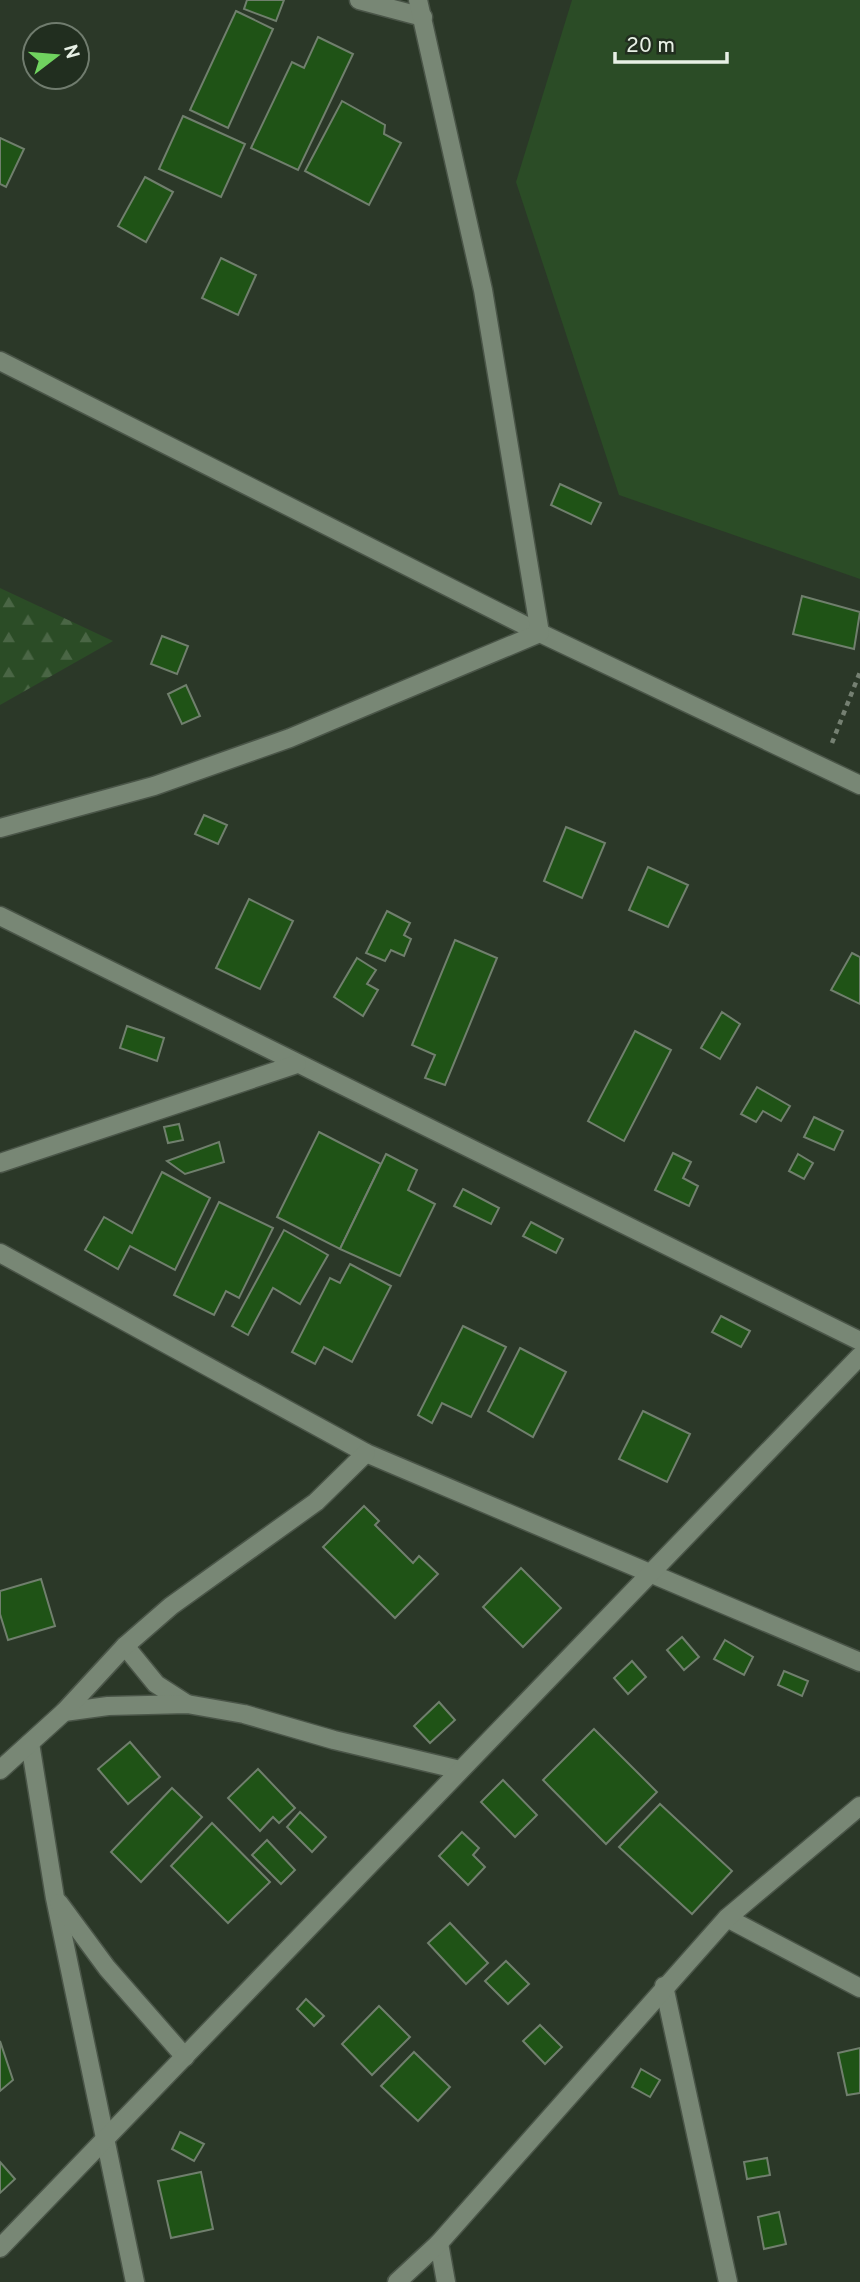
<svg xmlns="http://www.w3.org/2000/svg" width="860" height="2282" viewBox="0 0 860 2282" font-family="Overpass,sans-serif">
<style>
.grass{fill:#2b4c26}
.forest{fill:url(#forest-firs)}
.building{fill:#1f5316;stroke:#707f6d;stroke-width:2}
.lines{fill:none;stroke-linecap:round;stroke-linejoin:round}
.minor-casing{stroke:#4a5548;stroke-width:21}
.path{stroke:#758072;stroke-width:4.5;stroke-dasharray:5 5;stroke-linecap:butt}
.minor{stroke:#788775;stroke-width:18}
</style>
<defs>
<pattern id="forest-firs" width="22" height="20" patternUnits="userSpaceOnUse" patternTransform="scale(1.75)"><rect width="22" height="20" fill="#2b4c26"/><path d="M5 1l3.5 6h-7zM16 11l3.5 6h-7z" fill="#4a6645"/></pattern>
</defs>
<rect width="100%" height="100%" fill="#2b3828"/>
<polygon class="grass" points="572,0 860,0 860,579 619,495 516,182"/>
<polygon class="forest" points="0,588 113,641 0,705"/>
<g class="building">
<polygon points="247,0 284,0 276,21 244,9"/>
<polygon points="236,11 273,29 228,128 190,110"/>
<polygon points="318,37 353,54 298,170 251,148 292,62 304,68"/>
<polygon points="342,101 385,125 384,134 401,143 369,205 305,171"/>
<polygon points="183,116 245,144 221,197 159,169"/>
<polygon points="0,138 24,149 6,187 0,184"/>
<polygon points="145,177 173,192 146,242 118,226"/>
<polygon points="221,258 256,275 238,315 202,298"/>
<polygon points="560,484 601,503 591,524 551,505"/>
<polygon points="802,596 860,612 854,649 793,634"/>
<polygon points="162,636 188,646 177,674 151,664"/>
<polygon points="186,685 200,716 182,724 168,694"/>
<polygon points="204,815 227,825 218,844 195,834"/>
<polygon points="566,827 605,843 582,898 544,881"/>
<polygon points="648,867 688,885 668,927 629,910"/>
<polygon points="249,899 293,921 260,989 216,968"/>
<polygon points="387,911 410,923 404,935 411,939 404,956 391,950 385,961 366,953"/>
<polygon points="455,940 497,958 445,1085 425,1078 435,1055 412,1045"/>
<polygon points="852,953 860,957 860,1004 831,990"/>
<polygon points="357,958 376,970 367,984 378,990 363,1016 334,997"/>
<polygon points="722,1012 740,1024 720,1059 701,1048"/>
<polygon points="127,1026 164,1038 157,1061 120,1048"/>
<polygon points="635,1031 671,1050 624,1141 588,1121"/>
<polygon points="757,1087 790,1106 781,1121 763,1111 756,1122 741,1114"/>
<polygon points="814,1117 843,1131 834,1150 804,1137"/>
<polygon points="179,1124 183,1140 168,1143 164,1127"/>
<polygon points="319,1132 381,1164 340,1249 277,1217"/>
<polygon points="219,1142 224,1162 185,1174 167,1161"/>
<polygon points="673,1153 691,1162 683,1178 698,1186 689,1206 655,1190"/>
<polygon points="386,1154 417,1170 408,1190 435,1204 400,1276 340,1249"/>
<polygon points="798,1154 813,1163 804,1179 789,1171"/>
<polygon points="162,1172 210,1198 175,1270 130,1246 118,1269 85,1250 104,1217 132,1233"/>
<polygon points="463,1189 499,1208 491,1224 454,1206"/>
<polygon points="219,1202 273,1228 239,1298 226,1291 214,1315 174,1295"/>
<polygon points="531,1222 563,1239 556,1253 523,1236"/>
<polygon points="284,1230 328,1255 300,1304 273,1288 248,1335 232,1326"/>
<polygon points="350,1264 391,1286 352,1362 324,1347 315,1364 292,1352 330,1278 340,1283"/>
<polygon points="721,1316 750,1331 741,1347 712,1332"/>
<polygon points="463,1326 506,1347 471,1417 442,1403 432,1423 418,1415"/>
<polygon points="520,1348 566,1372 533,1437 488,1411"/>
<polygon points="643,1411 690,1434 667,1482 619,1459"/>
<polygon points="364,1506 379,1521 375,1525 413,1563 419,1556 438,1574 395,1618 323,1547"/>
<polygon points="521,1568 561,1608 523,1647 483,1607"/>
<polygon points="41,1579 55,1626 8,1640 0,1614 0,1591"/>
<polygon points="682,1637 699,1657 684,1670 667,1650"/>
<polygon points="725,1640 753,1657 744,1675 714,1659"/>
<polygon points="632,1661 646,1677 628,1694 614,1678"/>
<polygon points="784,1671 808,1681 802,1696 778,1685"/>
<polygon points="439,1702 455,1720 430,1743 414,1726"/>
<polygon points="594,1729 657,1792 606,1844 543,1780"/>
<polygon points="130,1742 160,1777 128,1804 98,1769"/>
<polygon points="258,1769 295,1808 279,1823 273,1817 260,1831 228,1798"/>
<polygon points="503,1780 537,1815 515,1837 481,1802"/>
<polygon points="172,1788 202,1817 141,1882 111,1852"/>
<polygon points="660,1804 732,1871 692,1914 619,1847"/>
<polygon points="300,1812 326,1837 312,1852 287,1827"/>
<polygon points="212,1823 270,1882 228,1923 171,1866"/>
<polygon points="462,1832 479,1848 473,1855 485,1867 468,1885 439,1856"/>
<polygon points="267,1840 295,1870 281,1884 252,1855"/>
<polygon points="450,1923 488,1963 466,1984 428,1943"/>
<polygon points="506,1961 529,1984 508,2004 485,1981"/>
<polygon points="306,1999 324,2016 314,2026 297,2009"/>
<polygon points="379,2006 410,2037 372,2075 342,2044"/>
<polygon points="540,2025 562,2047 545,2064 523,2041"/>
<polygon points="0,2041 13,2080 0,2091"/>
<polygon points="860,2048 860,2093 847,2095 838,2053"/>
<polygon points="414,2052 450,2087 418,2121 381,2086"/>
<polygon points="641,2069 660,2080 650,2097 632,2087"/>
<polygon points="180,2132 204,2144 194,2161 172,2149"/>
<polygon points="767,2158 770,2175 747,2179 744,2162"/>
<polygon points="0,2162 15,2179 0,2193"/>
<polygon points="201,2172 213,2229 171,2238 158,2181"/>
<polygon points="779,2212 786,2244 764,2249 758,2217"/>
</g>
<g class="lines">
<g class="minor-casing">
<g id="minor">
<polyline points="359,0 423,17"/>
<polyline points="0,361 540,633 860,785"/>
<polyline points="0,828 154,786 290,738 540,633 483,290 418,0"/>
<polyline points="0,916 860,1341"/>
<polyline points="0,1163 297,1064"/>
<polyline points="0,1253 366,1453 860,1662"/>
<polyline points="125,1646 156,1684 187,1704"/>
<polyline points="64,1712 108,1706 187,1704 244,1714 334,1740 460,1770"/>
<polyline points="30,1743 55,1898 135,2282"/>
<polyline points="0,1770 64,1712 125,1646 171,1606 316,1502 366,1453"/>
<polyline points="59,1903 107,1968 185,2057"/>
<polyline points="727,1918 860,1988"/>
<polyline points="664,1986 728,2282"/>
<polyline points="439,2243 446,2282"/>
<polyline points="0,2248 860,1356"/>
<polyline points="397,2282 439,2243 727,1918 860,1806"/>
</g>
</g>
<polyline class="path" points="832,743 860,672"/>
<use href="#minor" class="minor"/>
</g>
<g transform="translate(56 56) rotate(74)"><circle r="33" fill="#212e1f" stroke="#707c6e" stroke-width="2"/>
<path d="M0-5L12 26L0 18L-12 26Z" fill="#70d35f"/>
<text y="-10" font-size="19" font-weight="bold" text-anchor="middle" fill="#e7f0e5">N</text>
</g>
<path d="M615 52v10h112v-10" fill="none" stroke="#e7f0e5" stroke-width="3.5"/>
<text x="626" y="52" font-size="21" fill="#e7f0e5" stroke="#212e1f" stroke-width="5" paint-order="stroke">20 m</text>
</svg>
